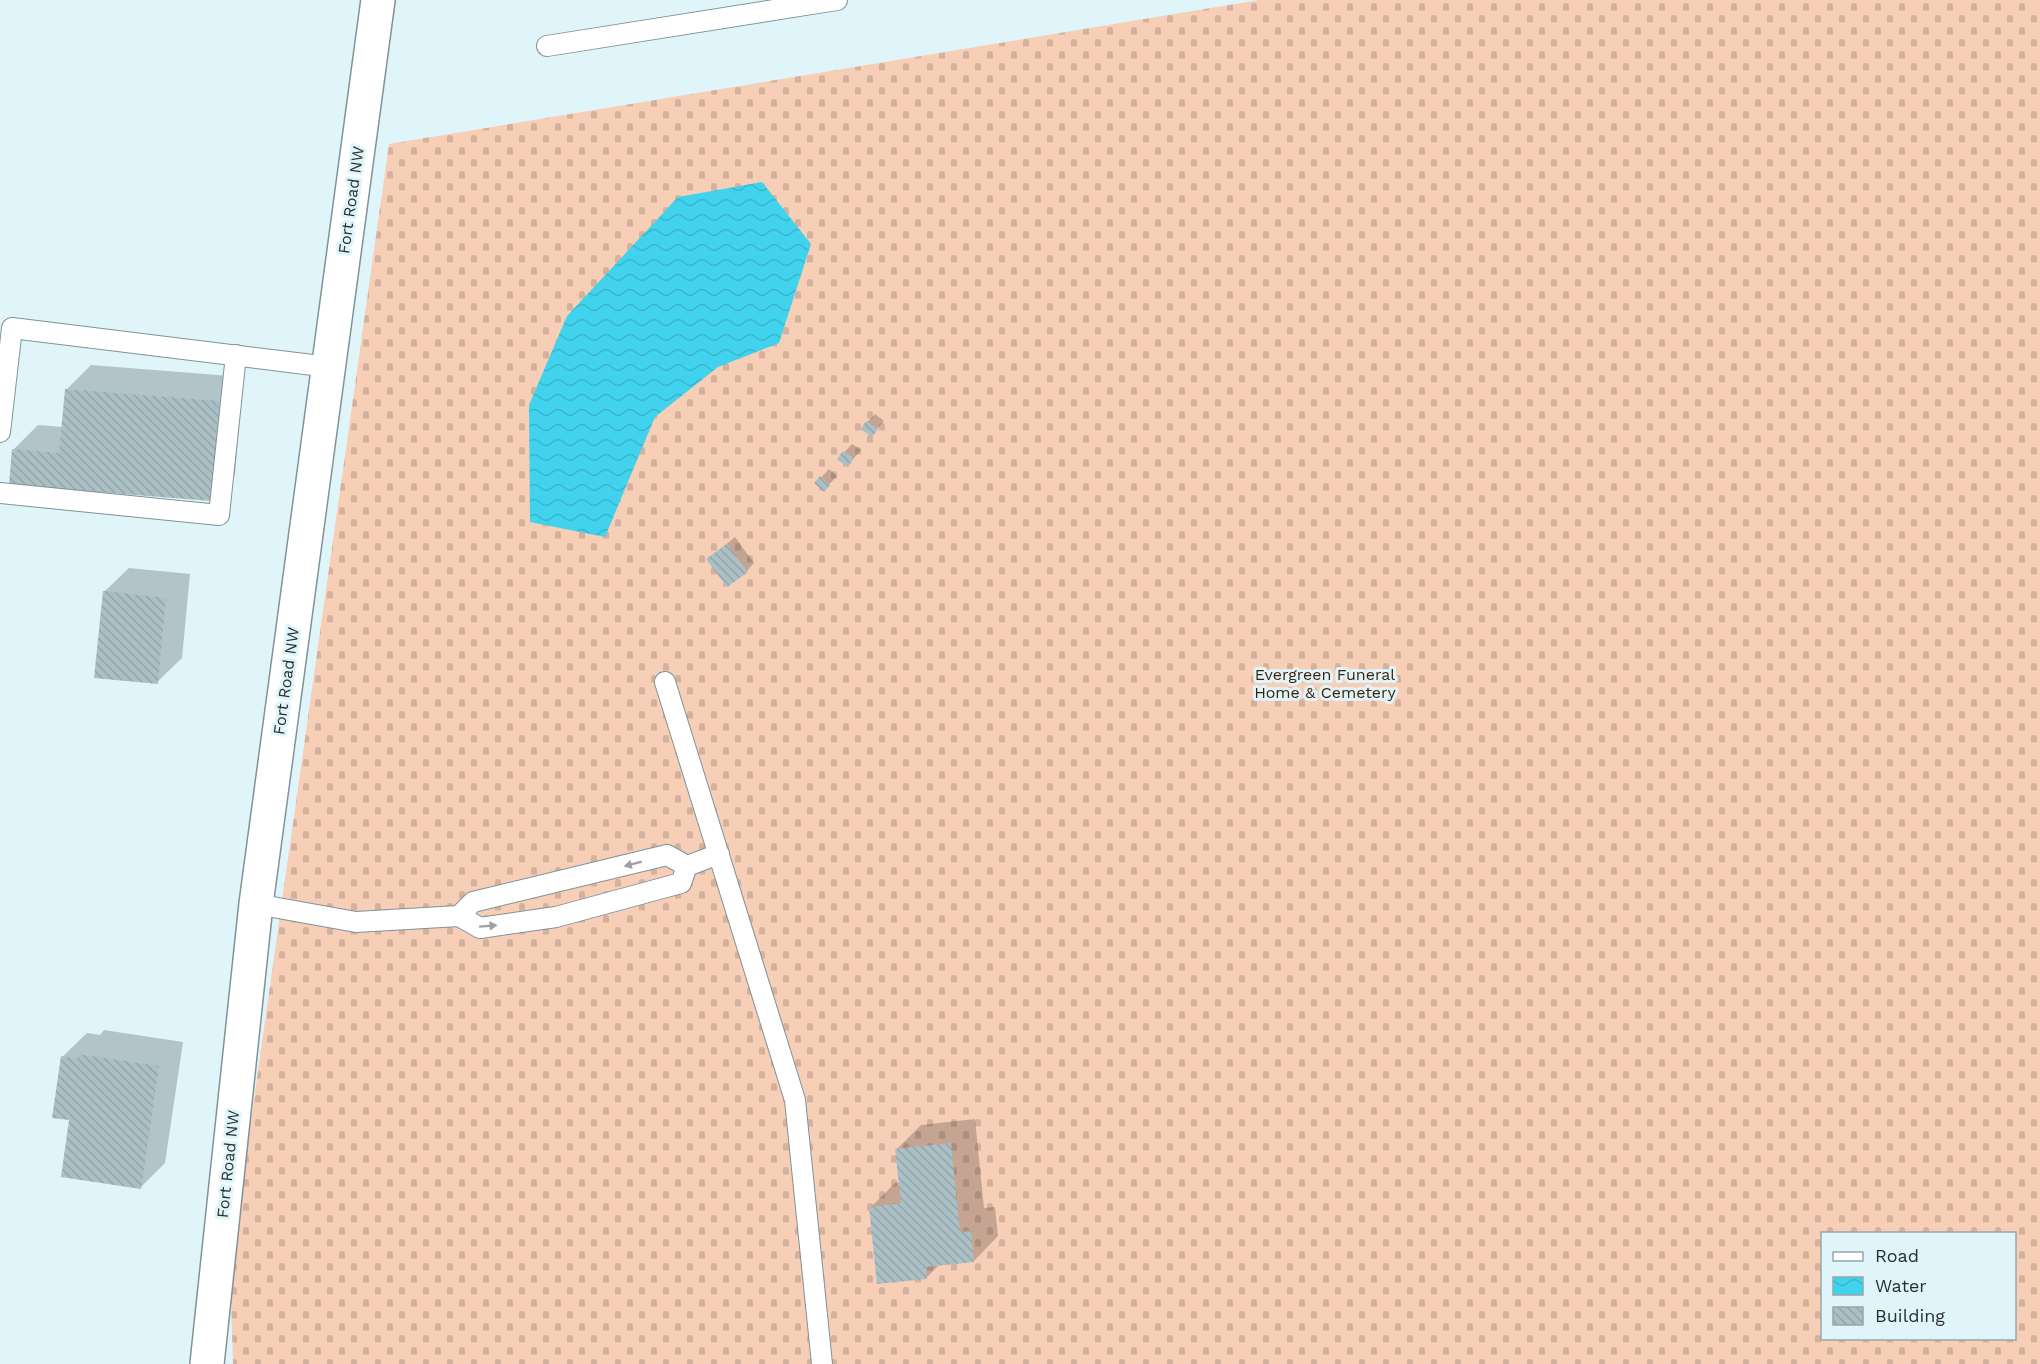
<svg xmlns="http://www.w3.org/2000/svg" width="2040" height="1364" viewBox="0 0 2040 1364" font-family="'Work Sans',sans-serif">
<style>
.cemetery{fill:url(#cemetery-stones);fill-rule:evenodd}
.water{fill:url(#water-waves)}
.shadow{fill:#0003}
.building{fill:url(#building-back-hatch)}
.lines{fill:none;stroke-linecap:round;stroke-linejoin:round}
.lane-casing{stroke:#7f9398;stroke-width:22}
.secondary-casing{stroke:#7f9398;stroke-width:36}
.lane{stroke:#fff;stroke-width:20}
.secondary{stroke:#fff;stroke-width:33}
.oneway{fill:#9ea1a2}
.labels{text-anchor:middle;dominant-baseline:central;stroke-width:6;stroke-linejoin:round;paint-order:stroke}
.street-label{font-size:16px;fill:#272f31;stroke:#e0f5fa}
.park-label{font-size:16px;fill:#411f08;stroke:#e0f5fa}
</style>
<defs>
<pattern id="cemetery-stones" width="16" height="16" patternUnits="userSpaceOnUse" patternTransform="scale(1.5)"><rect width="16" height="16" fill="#f7ceb6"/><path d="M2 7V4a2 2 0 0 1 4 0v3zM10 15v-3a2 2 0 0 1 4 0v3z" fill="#d4b19d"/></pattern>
<pattern id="water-waves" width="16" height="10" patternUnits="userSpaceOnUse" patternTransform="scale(1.5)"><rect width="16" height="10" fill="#41d3ed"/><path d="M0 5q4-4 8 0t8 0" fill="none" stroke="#39b5cc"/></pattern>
<pattern id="building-back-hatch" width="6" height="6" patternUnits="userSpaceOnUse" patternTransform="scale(1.5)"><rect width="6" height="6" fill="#abc0c5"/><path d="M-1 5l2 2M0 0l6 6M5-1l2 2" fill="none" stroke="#93a5aa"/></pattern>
</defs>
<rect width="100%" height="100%" fill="#e0f5fa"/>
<path class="cemetery" d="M 1259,0 L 2040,0 L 2040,1364 L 233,1364 L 230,1269 L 389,144 ZM 1822,1234 L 2014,1234 L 2014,1338 L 1822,1338 Z"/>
<polygon class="water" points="762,182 811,244 779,343 718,367 655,417 605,537 530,522 529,405 567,316 678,197"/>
<g class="shadow">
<polygon points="91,365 243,377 235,475 211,499 13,450 38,425 63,427 66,390"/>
<polygon points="875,414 884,421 872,435 867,422"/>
<polygon points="852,444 861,450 848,465 839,458"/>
<polygon points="829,469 837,476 824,490 816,483"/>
<polygon points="735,537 754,563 747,571 708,559"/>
<polygon points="129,568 190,574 182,658 157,682 104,592"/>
<polygon points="104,1030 183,1042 165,1163 141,1187 71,1119 62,1057 87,1033 100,1035"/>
<polygon points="975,1119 984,1208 995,1207 998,1236 974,1261 940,1264 927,1277 871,1207 895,1183 900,1182 897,1149 921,1125"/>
</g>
<g class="building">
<polygon points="65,389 219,401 211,501 9,485 12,449 59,453"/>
<polygon points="866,421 878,429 872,437 861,429"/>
<polygon points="843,451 854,458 848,467 837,459"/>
<polygon points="820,476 830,485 824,492 814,483"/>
<polygon points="727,544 748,572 727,587 706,559"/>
<polygon points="103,591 166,598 158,684 94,678"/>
<polygon points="78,1054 159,1066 141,1189 61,1177 69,1120 52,1118 61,1056 77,1059"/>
<polygon points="951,1143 960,1232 971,1231 974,1262 926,1267 927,1279 877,1284 869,1207 901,1203 895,1149"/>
</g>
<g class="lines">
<g class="lane-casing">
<g id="lane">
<polyline points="547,46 837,0"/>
<polyline points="0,432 12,328 329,367"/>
<polyline points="0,493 219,515 236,355"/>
<polyline points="665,682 795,1100 822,1364"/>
<polyline points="687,866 667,855 473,902 459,916 480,928 556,917 681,883 687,866 719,854"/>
<polyline points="256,904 356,922 459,916"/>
</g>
</g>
<g class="secondary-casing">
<polyline id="secondary" points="207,1364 256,904 378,0"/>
</g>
<use href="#lane" class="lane"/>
<use href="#secondary" class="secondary"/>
</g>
<defs><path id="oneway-solid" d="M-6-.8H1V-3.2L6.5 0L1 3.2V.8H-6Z" transform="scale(1.5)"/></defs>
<g class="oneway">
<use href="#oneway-solid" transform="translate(633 864) rotate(165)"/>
<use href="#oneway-solid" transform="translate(488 926) rotate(-4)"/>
</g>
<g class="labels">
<g class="street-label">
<text transform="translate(351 200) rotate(-82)">Fort Road NW</text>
<text transform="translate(286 681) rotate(-82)">Fort Road NW</text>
<text transform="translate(228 1164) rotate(-84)">Fort Road NW</text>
</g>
<g class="park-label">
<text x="1325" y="674">Evergreen Funeral<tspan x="1325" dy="18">Home &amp; Cemetery</tspan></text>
</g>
</g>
<rect x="1821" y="1232" width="195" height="108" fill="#e0f5fa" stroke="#96a6aa" stroke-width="1.5"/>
<rect x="1833" y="1252" width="30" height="9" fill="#ffffff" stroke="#96a6aa" stroke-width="1.5"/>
<text x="1875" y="1262" font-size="18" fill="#272f31">Road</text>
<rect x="1833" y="1277" width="30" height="18" fill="url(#water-waves)" stroke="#96a6aa" stroke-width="1.5"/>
<text x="1875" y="1292" font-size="18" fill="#272f31">Water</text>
<rect x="1833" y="1307" width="30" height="18" fill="url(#building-back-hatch)" stroke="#96a6aa" stroke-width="1.5"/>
<text x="1875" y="1322" font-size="18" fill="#272f31">Building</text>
</svg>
